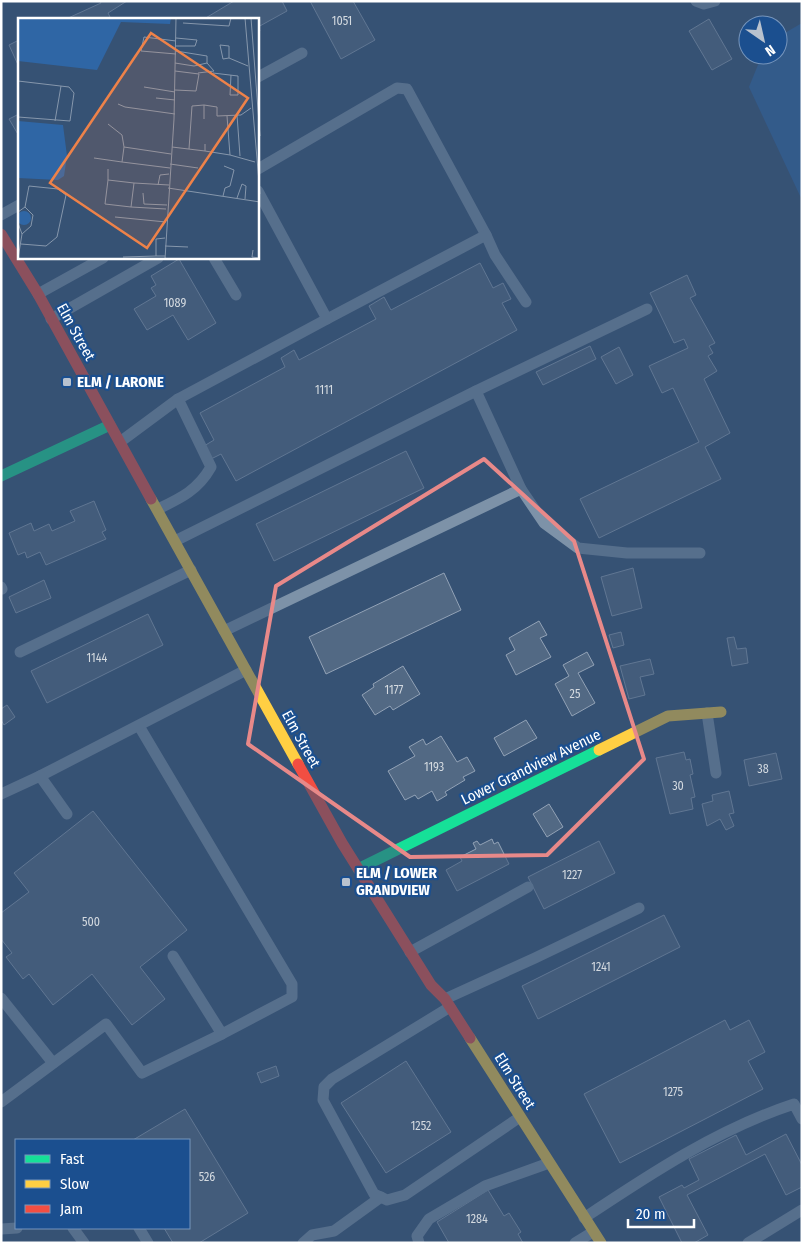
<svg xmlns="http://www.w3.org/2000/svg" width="803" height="1244" viewBox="0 0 803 1244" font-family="'Fira Sans Condensed',sans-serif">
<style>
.green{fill:#2f66a5}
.building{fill:#526984;stroke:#92a2b6}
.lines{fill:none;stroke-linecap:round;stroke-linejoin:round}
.lane{stroke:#7d92a8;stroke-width:11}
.fast{stroke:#16e098;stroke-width:11}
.slow{stroke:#ffcf43;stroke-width:11}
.jam{stroke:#f24e42;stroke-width:11}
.marked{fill:none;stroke:#e88989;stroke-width:4;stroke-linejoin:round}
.poi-dot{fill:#b9c2ce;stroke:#1b4f8f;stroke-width:2}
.labels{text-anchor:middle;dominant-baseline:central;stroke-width:4.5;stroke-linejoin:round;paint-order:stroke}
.number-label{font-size:12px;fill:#d4dae0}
.street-label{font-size:15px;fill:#fff;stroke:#1b4f8f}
.poi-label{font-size:15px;font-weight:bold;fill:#fff;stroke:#1b4f8f;text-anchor:start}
.inset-road{fill:none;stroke:#8697ac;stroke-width:1}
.view{fill:#ee8249;fill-opacity:0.15;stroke:#ee8249;stroke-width:2.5}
.inset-edge{fill:none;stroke:#fff;stroke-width:2.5}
</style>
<rect width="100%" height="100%" fill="#365274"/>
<polygon class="green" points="802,23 802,200 749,87 762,55 778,55 778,37"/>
<g class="building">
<polygon points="100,1 127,1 108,13 111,19 66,19 101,3"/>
<polygon points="234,1 282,1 287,11 258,27 260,31 258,32 258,19 204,19"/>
<polygon points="310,1 353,1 375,40 341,59"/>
<polygon points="709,19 732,59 712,70 689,31"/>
<polygon points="19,40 19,67 9,45"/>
<polygon points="19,114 19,136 9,119"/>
<polygon points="179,259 216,323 188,340 173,315 147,330 134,309 156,296 151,288 156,285 151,276"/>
<polygon points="480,263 493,288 503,283 511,299 502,303 517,330 236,481 221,454 211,459 204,446 214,440 200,413 285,367 281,358 294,350 299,360 376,319 369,306 384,297 391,310"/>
<polygon points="687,275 696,295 690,298 715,343 709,346 713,353 708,356 717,371 704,379 730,433 705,447 721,479 599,538 580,499 699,442 673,388 662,393 649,366 688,348 684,339 674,343 650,293"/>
<polygon points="590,346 596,359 543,385 536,372"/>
<polygon points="619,347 633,375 616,384 601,357"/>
<polygon points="406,451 424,488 274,561 256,524"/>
<polygon points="94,501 106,530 102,532 106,539 46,565 40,552 27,558 25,552 18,555 9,533 31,523 34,531 49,524 52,531 75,521 70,511"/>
<polygon points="633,568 642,608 612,616 601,577"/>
<polygon points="444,573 461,610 326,674 309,637"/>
<polygon points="44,580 51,598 16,613 9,597"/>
<polygon points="148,614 163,645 47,703 31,671"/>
<polygon points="539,621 547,635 540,638 551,657 516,675 506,655 515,650 509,638"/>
<polygon points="621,632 624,645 613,648 609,635"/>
<polygon points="734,637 737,649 746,648 748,663 732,666 727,638"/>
<polygon points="587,652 594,665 578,673 595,703 572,716 555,684 569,676 563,665"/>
<polygon points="650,659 654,674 640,677 645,695 629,699 620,666"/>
<polygon points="403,666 420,694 393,710 390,706 375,715 362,695 374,687 373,684"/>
<polygon points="7,705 15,717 4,725 1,720 1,709"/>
<polygon points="526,720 537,738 504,756 494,738"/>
<polygon points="441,736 457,762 467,757 475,771 463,777 465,780 445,792 447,795 437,801 432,791 418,799 415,795 405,800 388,771 415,756 409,747 423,739 426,745"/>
<polygon points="684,752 686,760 690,759 693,774 690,775 695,797 691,798 693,809 670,814 656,758"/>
<polygon points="776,753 782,779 749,786 744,760"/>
<polygon points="729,791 734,813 729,814 734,826 726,830 720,819 707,826 702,804 713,801 712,795"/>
<polygon points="549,804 563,827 547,837 533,814"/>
<polygon points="93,811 187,930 140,967 165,999 132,1025 92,974 53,1005 29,974 23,979 6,957 12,953 1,939 1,913 29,892 14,873"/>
<polygon points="492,839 494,844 498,842 509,864 457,891 446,870 462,861 460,857 476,849 473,843 477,841 480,845"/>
<polygon points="599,841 615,873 544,909 528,877"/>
<polygon points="664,915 680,947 538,1019 522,986"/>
<polygon points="725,1020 730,1030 749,1020 765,1052 748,1061 763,1089 620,1163 584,1094"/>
<polygon points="406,1061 451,1132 386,1173 341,1103"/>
<polygon points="276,1066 279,1076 261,1083 257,1073"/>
<polygon points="185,1109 248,1213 199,1243 173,1243 164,1228 189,1228 189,1140 133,1140"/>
<polygon points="786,1134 802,1165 802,1187 786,1195 765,1154 687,1195 708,1235 694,1243 682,1243 659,1197 682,1185 684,1188 699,1180 689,1159 736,1135 746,1155"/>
<polygon points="488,1190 504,1216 509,1213 521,1232 518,1234 523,1243 449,1243 437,1222"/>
</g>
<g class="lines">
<g class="lane">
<polyline points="696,1 704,4 715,1"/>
<polyline points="258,77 302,53"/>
<polyline points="258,169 397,88 407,89 486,235"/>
<polyline points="1,215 19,205"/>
<polyline points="214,258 236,295"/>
<polyline points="38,294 103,258"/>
<polyline points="51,319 158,258"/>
<polyline points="327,319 486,235 495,255 526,302"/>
<polyline points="476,391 647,309"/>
<polyline points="120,442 178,399 327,319 258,191"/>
<polyline points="521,489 544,523 578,548 627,553 700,553"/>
<path d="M 158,509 C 181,498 198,490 211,467 L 178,399"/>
<polyline points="175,541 476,391 521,489 224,631"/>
<polyline points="1,587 2,589"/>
<polyline points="20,652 191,570"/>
<polyline points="707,713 716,773"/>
<polyline points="139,726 292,984 292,997 222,1034"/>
<polyline points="40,776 246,670"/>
<polyline points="1,794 40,776 67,814"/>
<polyline points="410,952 528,887"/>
<polyline points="1,998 53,1063"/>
<polyline points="445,999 535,958 639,908"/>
<polyline points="450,1007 332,1079 324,1087 323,1100 374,1194 387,1200 405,1195 520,1117"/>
<polyline points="1,1102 106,1024 142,1073 222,1034 173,956"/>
<path d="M 584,1218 C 650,1174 718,1129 794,1104 L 802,1119"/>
<polyline points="73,1228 84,1243"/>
<polyline points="139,1228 148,1243"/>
<polyline points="1,1229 17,1228"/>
<polyline points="303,1243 312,1235 334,1231 381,1197"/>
<polyline points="419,1243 417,1236 429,1219 485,1186 549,1163"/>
<polyline points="575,1243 593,1232"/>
<polyline points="748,1243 802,1210"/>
</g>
<g class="fast">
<polyline points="1,476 110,425"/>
<polyline points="358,869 599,750"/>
</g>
<g class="slow">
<polyline points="151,499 298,764"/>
<polyline points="599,750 668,716 721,712"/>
<polyline points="470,1038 601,1243"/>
</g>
<g class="jam">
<polyline points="1,234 38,294 151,499"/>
<polyline points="298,764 342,843 431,985 445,999 470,1038"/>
</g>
</g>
<path d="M0 0H803V1244H0ZM 484,459 L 574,541 L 644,759 L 547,855 L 410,857 L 248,744 L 276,586 Z" fill="#365274" fill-opacity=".55" fill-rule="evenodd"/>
<path class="marked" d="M 484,459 L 574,541 L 644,759 L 547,855 L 410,857 L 248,744 L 276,586 Z"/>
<g class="poi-dot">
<rect x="62" y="377" width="10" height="10" rx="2.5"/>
<rect x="341" y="877" width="10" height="10" rx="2.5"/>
</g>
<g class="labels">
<g class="number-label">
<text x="342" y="21">1051</text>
<text x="175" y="303">1089</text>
<text x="324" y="390">1111</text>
<text x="97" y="658">1144</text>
<text x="394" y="690">1177</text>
<text x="575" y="694">25</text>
<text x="434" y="767">1193</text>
<text x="763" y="769">38</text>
<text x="678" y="786">30</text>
<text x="572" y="875">1227</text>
<text x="91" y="922">500</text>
<text x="601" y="967">1241</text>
<text x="673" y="1092">1275</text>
<text x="421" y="1126">1252</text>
<text x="207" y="1177">526</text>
<text x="477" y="1219">1284</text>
</g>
<g class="street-label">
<text transform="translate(76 332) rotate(61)">Elm Street</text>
<text transform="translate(301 739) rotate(61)">Elm Street</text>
<text transform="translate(531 767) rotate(-26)">Lower Grandview Avenue</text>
<text transform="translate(515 1081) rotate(58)">Elm Street</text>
</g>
<g class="poi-label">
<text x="77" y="382">ELM / LARONE</text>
<text x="356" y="873">ELM / LOWER<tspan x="356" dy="17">GRANDVIEW</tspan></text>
</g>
</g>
<g transform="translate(18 18)">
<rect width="241" height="241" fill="#365274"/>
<path d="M 0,0 L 153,0 L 152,6 L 103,4 L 79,52 L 0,43 ZM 0,103 L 45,107 L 49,138 L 46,158 L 40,162 L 0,160 ZM-1 200a7 7 0 1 1 14 0a7 7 0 1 1-14 0Z" fill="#2f66a5"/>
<path class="inset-road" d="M 227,0 L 242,176M 233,0 L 242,118M 165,5 L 211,8 L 213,0M 158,28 L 177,28 L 179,22 L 158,20M 158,33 L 189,38 L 189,45M 158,36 L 123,33 L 126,19 L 158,23M 211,40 L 205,41 L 202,27 L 211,28 L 211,40 L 230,48M 157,45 L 176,48 L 189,45 L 196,53 L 180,55M 195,55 L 220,58 L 220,77 L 212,77 L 213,57M 0,63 L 51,69 L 56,75 L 52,103 L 0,99M 126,69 L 157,74M 157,72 L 178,73 L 181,56 L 157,53M 138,80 L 157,82M 100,86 L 107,89 L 157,96M 219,97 L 222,138M 186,101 L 186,87 L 199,89 L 199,98 L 223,97 L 233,90M 37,103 L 43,68M 90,106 L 104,117 L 106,129M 187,126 L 187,133 L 212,137 L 209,98M 154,129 L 187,133M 171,131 L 174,88 L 186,87M 212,137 L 237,144M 76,140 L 104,144M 152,146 L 180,150M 152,150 L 104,144 L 106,129 L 153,136M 90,151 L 90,162 L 116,165M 90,162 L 87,186 L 113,189M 140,167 L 142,157 L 151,156M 150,170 L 242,184M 125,175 L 126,186 L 149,187M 205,178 L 207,170 L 212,168 L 216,152 L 206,148M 219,180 L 224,166 L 228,168 L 227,181M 148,191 L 113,189 L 116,165 L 151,167M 0,194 L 7,189 L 15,197 L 13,208 L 4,216M 97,199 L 148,204M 0,205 L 4,216 L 0,241M 3,226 L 28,228 L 39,219 L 48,177 L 40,171 L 11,168 L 7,189M 147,228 L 170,229M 235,232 L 234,239 L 242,240M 147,238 L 138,238 L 138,221 L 147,220M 105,239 L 138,238M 147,241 L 156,101 L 158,0"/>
<path class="view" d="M 133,15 L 230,80 L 129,230 L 32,165 Z"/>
<rect width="241" height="241" class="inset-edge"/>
</g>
<rect width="803" height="1244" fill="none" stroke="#ffffff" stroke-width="5"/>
<rect x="15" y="1139" width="175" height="90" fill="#1b4f8f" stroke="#7695bc"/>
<rect x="25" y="1155" width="25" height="8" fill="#16e098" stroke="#7695bc"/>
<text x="60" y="1164" font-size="15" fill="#ffffff">Fast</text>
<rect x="25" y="1180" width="25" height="8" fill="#ffcf43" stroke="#7695bc"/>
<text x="60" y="1189" font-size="15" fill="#ffffff">Slow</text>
<rect x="25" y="1205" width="25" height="8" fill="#f24e42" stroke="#7695bc"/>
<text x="60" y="1214" font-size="15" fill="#ffffff">Jam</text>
<g transform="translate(763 40) rotate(146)"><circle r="24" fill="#1b4f8f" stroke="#7695bc"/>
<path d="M0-4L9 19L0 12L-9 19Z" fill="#b9c2ce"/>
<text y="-8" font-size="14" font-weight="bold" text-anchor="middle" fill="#ffffff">N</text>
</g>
<path d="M628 1219v8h66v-8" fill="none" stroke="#ffffff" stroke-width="2.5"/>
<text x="636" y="1219" font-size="15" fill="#ffffff" stroke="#1b4f8f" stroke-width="4" paint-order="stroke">20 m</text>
</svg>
